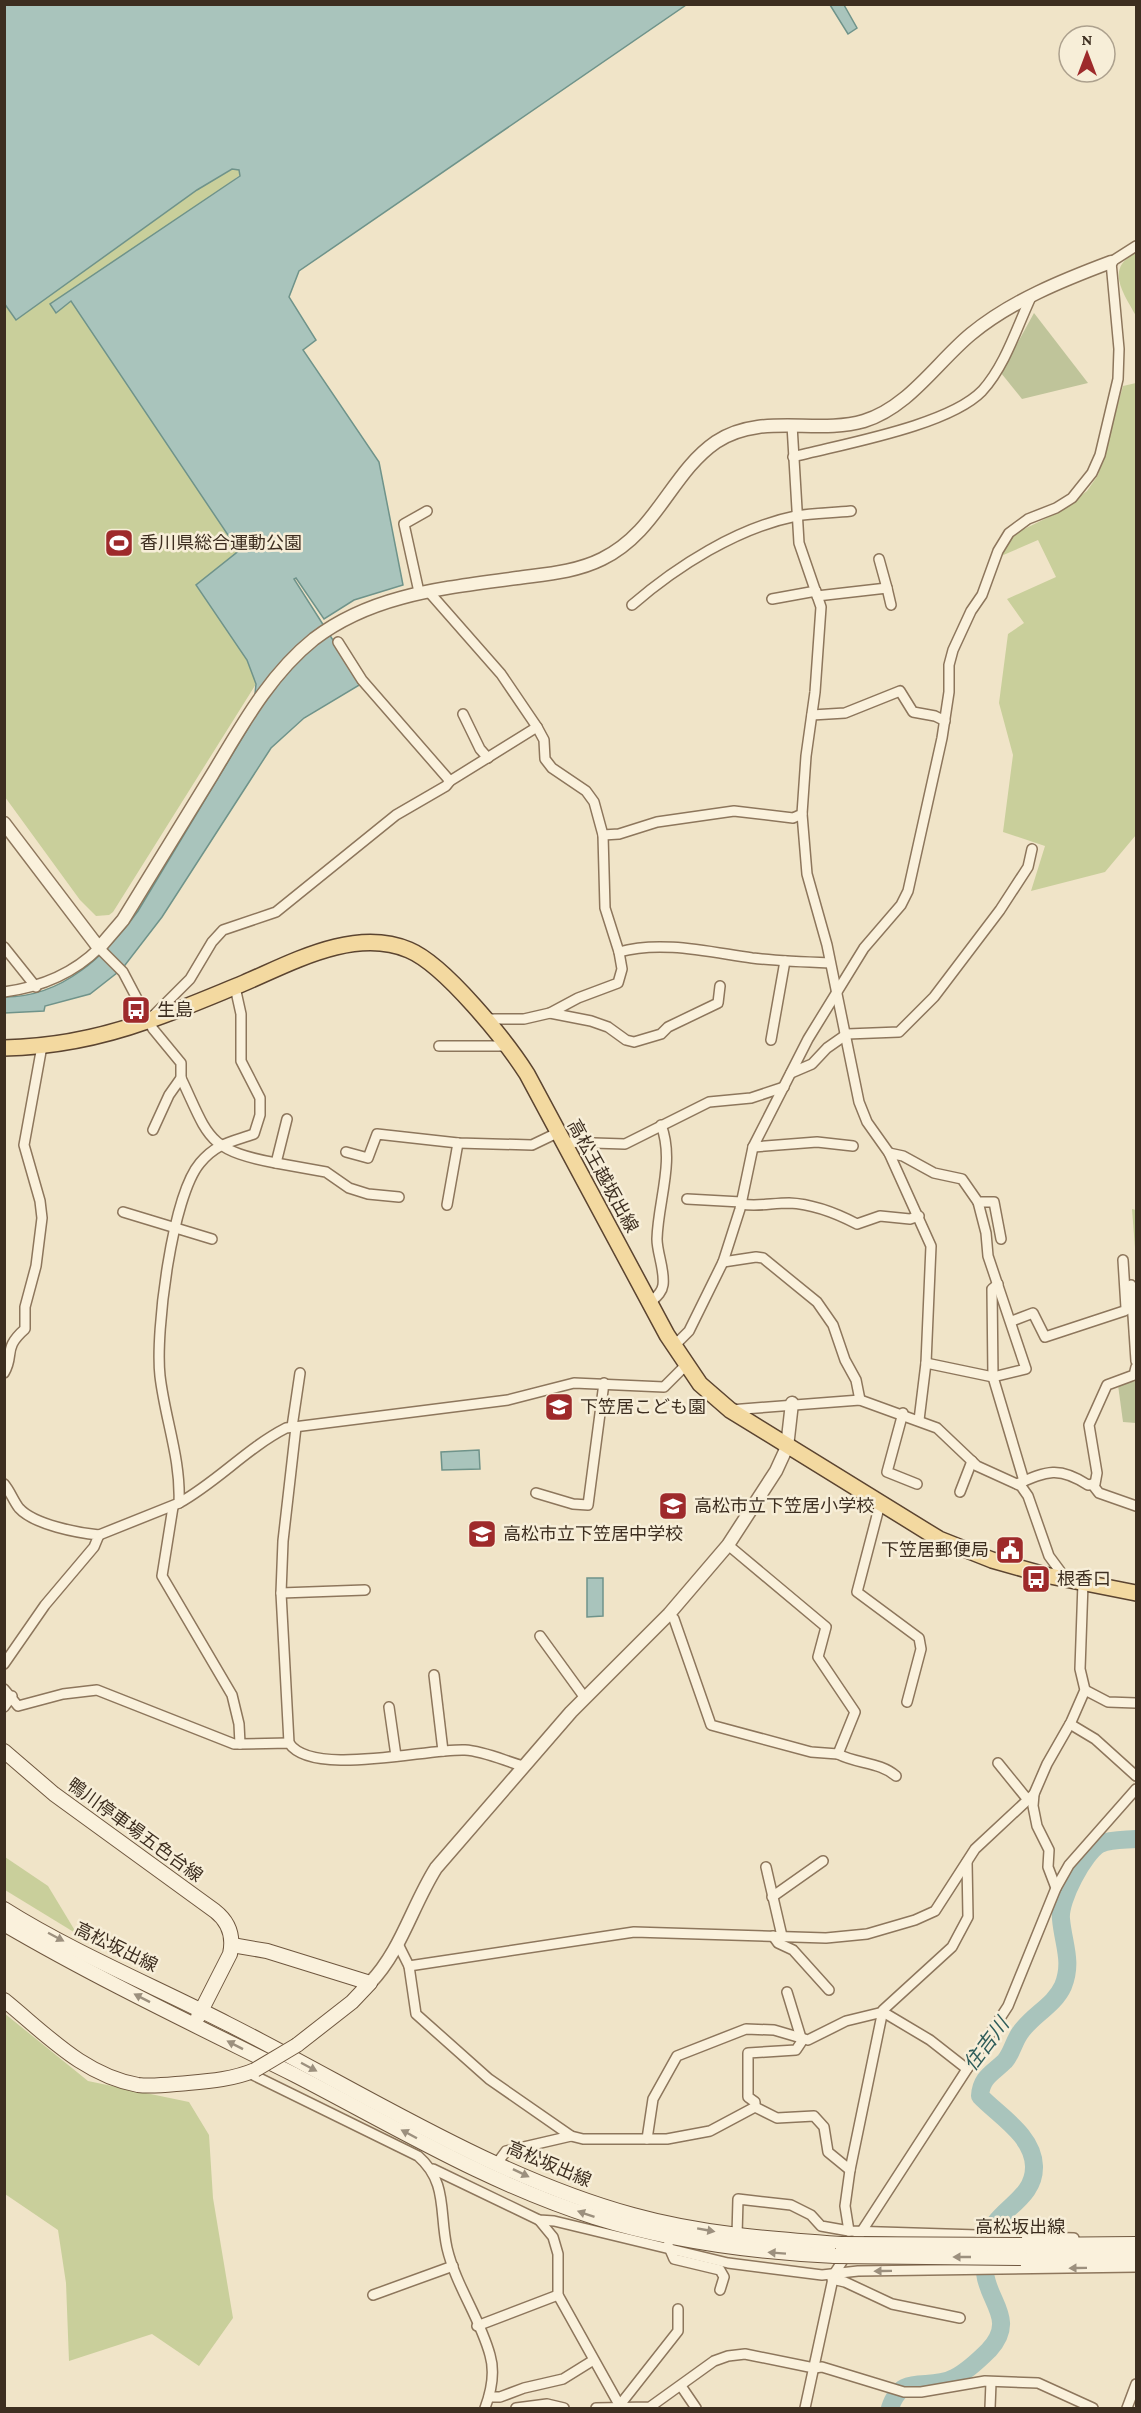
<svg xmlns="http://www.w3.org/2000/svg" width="1141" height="2413" viewBox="0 0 1141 2413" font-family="'Crimson Pro','Noto Sans JP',serif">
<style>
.green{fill:#c9cf9b}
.cemetery{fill:#bfc49a}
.water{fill:#a9c4bc;stroke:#6f938a;stroke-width:1.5}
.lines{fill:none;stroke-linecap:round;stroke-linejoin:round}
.river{stroke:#a9c4bc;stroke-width:18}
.minor-casing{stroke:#8d765c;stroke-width:12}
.tertiary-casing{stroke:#8d765c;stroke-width:15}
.secondary-casing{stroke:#6f573f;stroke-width:16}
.primary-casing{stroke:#5b4430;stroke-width:18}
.minor{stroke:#faf1dc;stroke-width:9}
.tertiary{stroke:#faf1dc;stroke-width:12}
.secondary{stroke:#faf1dc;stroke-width:14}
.primary{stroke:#f3d9a0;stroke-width:15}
.secondary-bridge-casing{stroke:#6f573f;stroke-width:16;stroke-linecap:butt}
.secondary-bridge{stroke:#faf1dc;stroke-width:14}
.oneway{fill:#9c907e}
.labels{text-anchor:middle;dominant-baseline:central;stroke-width:5;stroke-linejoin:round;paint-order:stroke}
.poi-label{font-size:18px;fill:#3d2e20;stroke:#f7eed8;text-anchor:start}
.street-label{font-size:18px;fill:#3d2e20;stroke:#f7eed8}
.water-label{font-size:20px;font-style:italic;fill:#2f5d5a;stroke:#f7eed8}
</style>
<rect width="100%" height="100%" fill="#f0e4c8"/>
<g class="green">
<polygon points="232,169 239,170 240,175 71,301 236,547 244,542 246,545 247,660 256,684 113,912 109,915 96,916 80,900 5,797 5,303 16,320 197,190"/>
<path d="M 1136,253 L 1136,316 C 1124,294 1104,268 1136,253 Z"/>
<polygon points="1136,383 1136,835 1105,872 1031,891 1045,846 1003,832 1013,755 999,703 1008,634 1024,623 1007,599 1056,577 1038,540 1001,556 1012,535 1057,513 1087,491 1098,475 1123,386"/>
<polygon points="1132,1209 1136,1210 1136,1261"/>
<polygon points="5,1857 48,1886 77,1934 5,1890"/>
<polygon points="4,2013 88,2081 189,2102 209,2135 213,2198 233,2318 199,2366 152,2334 69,2361 66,2283 58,2230 5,2194"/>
</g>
<g class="cemetery">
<polygon points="1034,313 1088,383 1022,399 1001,373"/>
<polygon points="1136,1381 1136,1423 1123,1422 1118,1385"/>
</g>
<g class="water">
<path d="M 5,5 L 686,5 L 299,271 L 289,297 L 316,340 L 303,350 L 379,462 L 403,585 L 354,600 L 324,619 L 296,578 L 294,579 L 361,684 L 304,718 L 271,748 L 162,917 L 122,969 L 90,994 L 45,1006 L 44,1011 L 5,1013 L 5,997 C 63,997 106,955 138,911 L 250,725 L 253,714 L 256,684 L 247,660 L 196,585 L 246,545 L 244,542 L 236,547 L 71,301 L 56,313 L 50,304 L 240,176 L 239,170 L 232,169 L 197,190 L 16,320 L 4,303 Z"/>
<polygon points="830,5 844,5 857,28 848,34"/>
<polygon points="479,1450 480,1469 442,1470 441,1452"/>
<polygon points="587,1578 603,1578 603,1616 587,1617"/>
</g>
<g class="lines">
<path class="river" d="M 890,2408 C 902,2371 928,2392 954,2378 C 966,2372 980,2359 989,2350 C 1017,2320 988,2302 985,2273 C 984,2263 987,2251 988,2241 C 991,2210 1035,2202 1034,2166 C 1033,2135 999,2116 980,2096 C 981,2077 993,2073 1005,2061 C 1012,2053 1014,2041 1020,2033 C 1032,2015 1054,2006 1063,1986 C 1073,1962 1063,1943 1061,1919 C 1059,1900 1084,1853 1100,1844 C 1111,1839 1125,1840 1136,1839"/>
<g class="minor-casing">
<g id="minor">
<path d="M 793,457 C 842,444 948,426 982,391 C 1005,366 1017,327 1031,297"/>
<polyline points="879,559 887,588"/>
<polyline points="419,592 404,524 427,511"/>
<path d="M 429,592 L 501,674 L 537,727 L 544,740 L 545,759 L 552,768 L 586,791 L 594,802 L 603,835 L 605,908 L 619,952 C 661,940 709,952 752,958 C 778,961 804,962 830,963"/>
<polyline points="817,596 887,588 891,605"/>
<polyline points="772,599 816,591"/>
<path d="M 632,605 C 677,566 737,528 796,516 C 813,513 832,513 851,511"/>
<polyline points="338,642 362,680 450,781"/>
<polyline points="463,714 480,749 488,758"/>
<polyline points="812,715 845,713 900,691 913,712 935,716 945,721"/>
<polyline points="802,814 807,874 827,945 859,1102 867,1122 889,1153 931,1246 926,1363 919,1420"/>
<polyline points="603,835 619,834 657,822 734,811 793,818 802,814 806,756 815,692 821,607 799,543 792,425"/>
<polyline points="4,947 36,987"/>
<path d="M 4,992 C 41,987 73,974 99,948 L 123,972 L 153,1029 L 181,1063 L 181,1078 L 169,1095 L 153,1130"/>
<polyline points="550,1013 591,1021 608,1027 626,1040 634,1042 661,1034 668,1027 718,1003 720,986"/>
<polyline points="151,1018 190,979 212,942 223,930 276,912 396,815 446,786 450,781 537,727"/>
<polyline points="485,1019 524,1019 550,1013 578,998 618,983 622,969 619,952"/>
<polyline points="771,1040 785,961"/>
<polyline points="439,1046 509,1046"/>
<polyline points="791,1073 812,1064 827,1048 847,1034 899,1032 934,997 1000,910 1028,867 1032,849"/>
<path d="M 181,1078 C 209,1137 206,1150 276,1163 L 287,1119"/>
<polyline points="562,1142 625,1144 709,1102 751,1098 784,1087"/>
<polyline points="753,1147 817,1142 853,1146"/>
<polyline points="346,1152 368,1158 377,1134 458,1143 532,1145 557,1133"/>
<polyline points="889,1153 903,1156 934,1173 962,1179 978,1202 994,1202 1001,1239"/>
<polyline points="276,1163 326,1172 349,1188 368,1194 399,1197"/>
<polyline points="687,1199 741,1202"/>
<path d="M 741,1204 C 757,1207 772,1203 789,1203 C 813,1204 836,1213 857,1224 L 880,1216 L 910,1219 L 919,1216"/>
<polyline points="447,1205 458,1143"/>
<polyline points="123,1212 212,1239"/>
<polyline points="1123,1260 1126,1308"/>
<polyline points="723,1262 756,1257 763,1258 817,1302 833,1325 845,1360 856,1380 860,1400"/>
<polyline points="998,1284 992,1289 993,1377 1024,1481"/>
<polyline points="1131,1285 1136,1361"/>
<path d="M 650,1303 C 655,1298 662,1293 663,1285 C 665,1270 657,1253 657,1239 C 658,1201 675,1161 661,1125"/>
<polyline points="1012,1321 1033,1313 1045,1337 1124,1311 1133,1306"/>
<polyline points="674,1346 689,1331 723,1262 740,1209 753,1147 808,1039 864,948 901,905 908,891 942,738 949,692 949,665 953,650 971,611 982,595 998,551 1009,533 1028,519 1056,508 1072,498 1092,473 1100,455 1118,379 1119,349 1111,262 1136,246"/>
<polyline points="926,1363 993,1377 1026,1369 988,1256 986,1233 978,1202"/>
<path d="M 4,1373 C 15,1355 2,1349 25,1329 L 25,1307 L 36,1266 L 42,1218 L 40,1201 L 24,1145 L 42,1046"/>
<polyline points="730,1410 860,1400 937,1428 977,1466 1021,1486 1028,1496 1049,1556 1066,1579"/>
<polyline points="903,1413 887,1472 917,1484"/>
<polyline points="292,1427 300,1373"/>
<path d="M 4,1484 C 10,1491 14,1502 19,1508 C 34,1525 79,1533 99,1535 L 94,1547 L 45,1605 L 4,1664"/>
<path d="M 1017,1484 C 1047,1471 1059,1466 1088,1485 L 1095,1484 L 1097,1473 L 1089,1425 L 1107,1385 L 1134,1375 L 1136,1367"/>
<polyline points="1092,1484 1099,1493 1136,1506"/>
<polyline points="960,1492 972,1461"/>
<polyline points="536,1493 573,1504 588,1505 604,1383"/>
<path d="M 179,1503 C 217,1482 247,1448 286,1428 L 508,1400 L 574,1383 L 664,1387 L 686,1365"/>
<polyline points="880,1504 857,1592 919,1638 921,1649 907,1702"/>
<path d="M 173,1507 L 162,1576 L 232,1695 L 239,1724 L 240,1744 L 289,1743 C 312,1778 428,1748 465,1750 C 484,1751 505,1761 523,1766"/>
<path d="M 99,1535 L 179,1503 C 181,1459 165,1419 160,1376 C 155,1332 172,1196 200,1163 C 217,1143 231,1142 254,1134 L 260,1115 L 260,1098 L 241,1061 L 241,1014 L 235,987"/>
<path d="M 728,1545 L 826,1627 L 818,1657 L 855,1712 L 838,1754 C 857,1764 880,1762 896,1776"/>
<polyline points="281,1593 365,1590"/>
<polyline points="669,1614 674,1619 711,1725 811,1752 838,1754"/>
<polyline points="540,1636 585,1698"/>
<polyline points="434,1675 443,1751"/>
<polyline points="4,1689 18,1706 63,1694 97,1690 234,1744 240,1744"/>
<polyline points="1085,1690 1108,1702 1136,1703"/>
<polyline points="4,1707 12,1696"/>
<polyline points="389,1707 396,1756"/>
<polyline points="1070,1724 1095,1739 1136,1776"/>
<polyline points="289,1743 281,1593 283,1541 296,1427"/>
<polyline points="998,1763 1028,1800"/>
<polyline points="766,1867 782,1936"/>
<polyline points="1056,1888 1048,1867 1049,1850 1037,1826 1033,1806 1034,1794 1047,1764 1071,1722 1085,1690 1080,1669 1083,1583"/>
<polyline points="772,1897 823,1861"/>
<polyline points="773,1936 778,1943 793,1950 829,1990"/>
<polyline points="398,1944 409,1966 634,1932 826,1938 867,1934 915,1920 935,1911 975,1849 1034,1794"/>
<polyline points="409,1966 416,2014 489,2079 571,2136 583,2139 667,2139 710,2131 755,2107 777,2118 814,2116 824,2127 828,2152 850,2170"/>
<path d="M 249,2073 L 418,2156 C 448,2182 439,2212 447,2248 C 456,2286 480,2318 490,2355 C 495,2372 491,2392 485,2408"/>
<polyline points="755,2107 755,2102 748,2097 748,2053 796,2050 802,2041 787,1992"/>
<polyline points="647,2139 653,2099 677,2056 746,2029 774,2030 808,2040 846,2021 883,2012 930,2040 967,2069"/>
<polyline points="498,2162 506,2151 571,2136"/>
<polyline points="433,2169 539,2220 554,2221 728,2263 822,2275 858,2271 1136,2267"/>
<polyline points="539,2220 553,2237 558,2254 558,2295 621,2408"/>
<polyline points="849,2231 845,2206 850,2170 883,2010 952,1947 968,1917 967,1862"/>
<polyline points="737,2235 738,2199 791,2205 811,2215 821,2226 849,2231 1074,2238"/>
<polyline points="668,2245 674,2259 720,2270 724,2277 720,2290"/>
<polyline points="832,2279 845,2282 892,2304 960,2318"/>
<polyline points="373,2295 453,2266"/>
<polyline points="477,2326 558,2295"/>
<polyline points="681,2386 696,2408"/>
<polyline points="489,2397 500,2397 524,2388 563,2379 592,2361"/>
<polyline points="619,2406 678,2331 678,2309"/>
<polyline points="516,2408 547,2404 564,2408"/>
<polyline points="596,2408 650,2407 714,2361 728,2356 745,2354 814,2368 822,2367 904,2392 921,2392 985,2381 1038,2383 1093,2408"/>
<polyline points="805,2408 834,2274 1008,2006 1056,1888 1069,1865 1136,1789"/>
<polyline points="990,2408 991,2382"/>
<polyline points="1127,2408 1136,2384"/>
</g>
</g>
<g class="tertiary-casing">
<g id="tertiary">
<path d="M 4,823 L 99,948 L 123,920 C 153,872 182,823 212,775 C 241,727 269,675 314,639 C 373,594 445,588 517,578 C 546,574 576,572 602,559 C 657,532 671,473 716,442 C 761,412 816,435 864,421 C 909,407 937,362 971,334 C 1011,301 1063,280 1111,262"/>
<path d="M 370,1983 C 401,1951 412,1906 436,1868 L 571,1712 L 669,1614 L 728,1545 L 776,1471 L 787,1447 L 792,1403"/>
</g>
</g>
<g class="secondary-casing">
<g id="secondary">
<path d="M 4,1751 L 54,1794 L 215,1911 C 229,1922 234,1936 230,1954 L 198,2017"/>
<path d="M 4,1909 C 72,1952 156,1987 228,2024 C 359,2090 491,2176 633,2215 C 701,2234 771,2239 841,2244"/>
<path d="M 4,1924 C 98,1979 197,2026 295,2075 C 392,2125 489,2184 594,2217 C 673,2242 753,2252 835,2256"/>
<polyline points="232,1945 267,1951 370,1983 352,2002 297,2045"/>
<path d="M 4,2000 C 46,2034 83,2075 138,2085 C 154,2087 173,2084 188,2083 C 211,2081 234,2079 255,2070"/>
<polyline points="1022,2245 1136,2244"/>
<polyline points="1021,2258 1136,2258"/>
</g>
</g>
<g class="primary-casing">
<path id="primary" d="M 4,1048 C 52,1047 102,1037 147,1021 C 180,1010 212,996 244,983 C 293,962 355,927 409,950 C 445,965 506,1041 527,1074 L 667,1335 L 700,1384 L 730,1410 L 939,1539 L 992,1560 L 1045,1575 L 1136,1593"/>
</g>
<use href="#minor" class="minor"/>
<use href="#tertiary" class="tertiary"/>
<use href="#secondary" class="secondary"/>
<use href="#primary" class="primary"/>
<g class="secondary-bridge-casing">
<g id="secondary-bridge">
<polyline points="255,2070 297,2045"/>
<polyline points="841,2244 1022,2245"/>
<polyline points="835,2256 1021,2258"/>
</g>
</g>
<use href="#secondary-bridge" class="secondary-bridge"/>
</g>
<defs><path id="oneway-solid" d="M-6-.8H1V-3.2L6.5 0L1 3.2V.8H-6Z" transform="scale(1.5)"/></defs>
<g class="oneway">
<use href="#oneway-solid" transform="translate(56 1937) rotate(28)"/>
<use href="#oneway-solid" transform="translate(142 1998) rotate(-153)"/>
<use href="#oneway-solid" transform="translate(235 2045) rotate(-153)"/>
<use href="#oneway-solid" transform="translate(309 2067) rotate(28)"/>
<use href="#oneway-solid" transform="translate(409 2134) rotate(-152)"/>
<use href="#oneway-solid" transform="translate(521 2173) rotate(26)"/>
<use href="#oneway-solid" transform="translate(586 2214) rotate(-161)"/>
<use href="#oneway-solid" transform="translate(706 2230) rotate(10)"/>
<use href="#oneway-solid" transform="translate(777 2253) rotate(-176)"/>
<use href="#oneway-solid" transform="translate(962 2257) rotate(-180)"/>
<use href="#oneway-solid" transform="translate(1078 2268) rotate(179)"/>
<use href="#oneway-solid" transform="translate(883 2271) rotate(179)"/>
</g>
<defs>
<g id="stadium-square" transform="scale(1.5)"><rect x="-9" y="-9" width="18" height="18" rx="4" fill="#9e2a2b" stroke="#f7eed8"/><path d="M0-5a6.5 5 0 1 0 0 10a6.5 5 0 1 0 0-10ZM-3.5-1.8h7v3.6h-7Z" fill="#fff"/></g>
<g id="bus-square" transform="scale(1.5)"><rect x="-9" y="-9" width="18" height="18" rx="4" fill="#9e2a2b" stroke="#f7eed8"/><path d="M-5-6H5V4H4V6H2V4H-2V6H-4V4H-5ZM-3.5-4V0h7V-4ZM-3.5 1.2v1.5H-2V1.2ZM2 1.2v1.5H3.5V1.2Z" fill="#fff"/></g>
<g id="school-square" transform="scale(1.5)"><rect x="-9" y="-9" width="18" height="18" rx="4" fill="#9e2a2b" stroke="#f7eed8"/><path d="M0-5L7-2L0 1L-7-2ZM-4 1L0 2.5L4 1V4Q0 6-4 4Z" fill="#fff"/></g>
<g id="civic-square" transform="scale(1.5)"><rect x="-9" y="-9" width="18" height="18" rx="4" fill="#9e2a2b" stroke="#f7eed8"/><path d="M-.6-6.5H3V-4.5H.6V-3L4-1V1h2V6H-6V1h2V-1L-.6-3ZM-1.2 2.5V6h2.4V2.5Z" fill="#fff"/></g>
</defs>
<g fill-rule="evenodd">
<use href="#stadium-square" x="119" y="543"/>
<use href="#bus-square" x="136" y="1010"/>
<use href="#school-square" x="559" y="1407"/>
<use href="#school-square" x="673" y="1506"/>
<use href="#school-square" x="482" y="1534"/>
<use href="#civic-square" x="1010" y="1550"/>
<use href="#bus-square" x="1036" y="1579"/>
</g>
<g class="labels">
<g class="poi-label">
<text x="140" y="543">香川県総合運動公園</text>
<text x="157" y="1010">生島</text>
<text x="580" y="1407">下笠居こども園</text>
<text x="694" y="1506">高松市立下笠居小学校</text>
<text x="503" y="1534">高松市立下笠居中学校</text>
<text x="989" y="1550" text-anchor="end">下笠居郵便局</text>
<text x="1057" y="1579">根香口</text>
</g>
<g class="street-label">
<text transform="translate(603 1176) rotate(61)">高松王越坂出線</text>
<text transform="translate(135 1830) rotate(36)">鴨川停車場五色台線</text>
<text transform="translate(116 1947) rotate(26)">高松坂出線</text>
<text transform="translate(549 2164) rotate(23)">高松坂出線</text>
<text x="1020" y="2227">高松坂出線</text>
</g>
<g class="water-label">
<text transform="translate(986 2044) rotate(-53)">住吉川</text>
</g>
</g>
<rect width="1141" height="2413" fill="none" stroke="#3d2e20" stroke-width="12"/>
<g transform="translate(1087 54)"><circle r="28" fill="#f7eed8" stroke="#ada18e" stroke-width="1.5"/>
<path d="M0-4.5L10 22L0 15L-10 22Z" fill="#9e2a2b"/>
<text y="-9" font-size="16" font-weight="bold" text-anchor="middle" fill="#3d2e20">N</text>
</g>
</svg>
